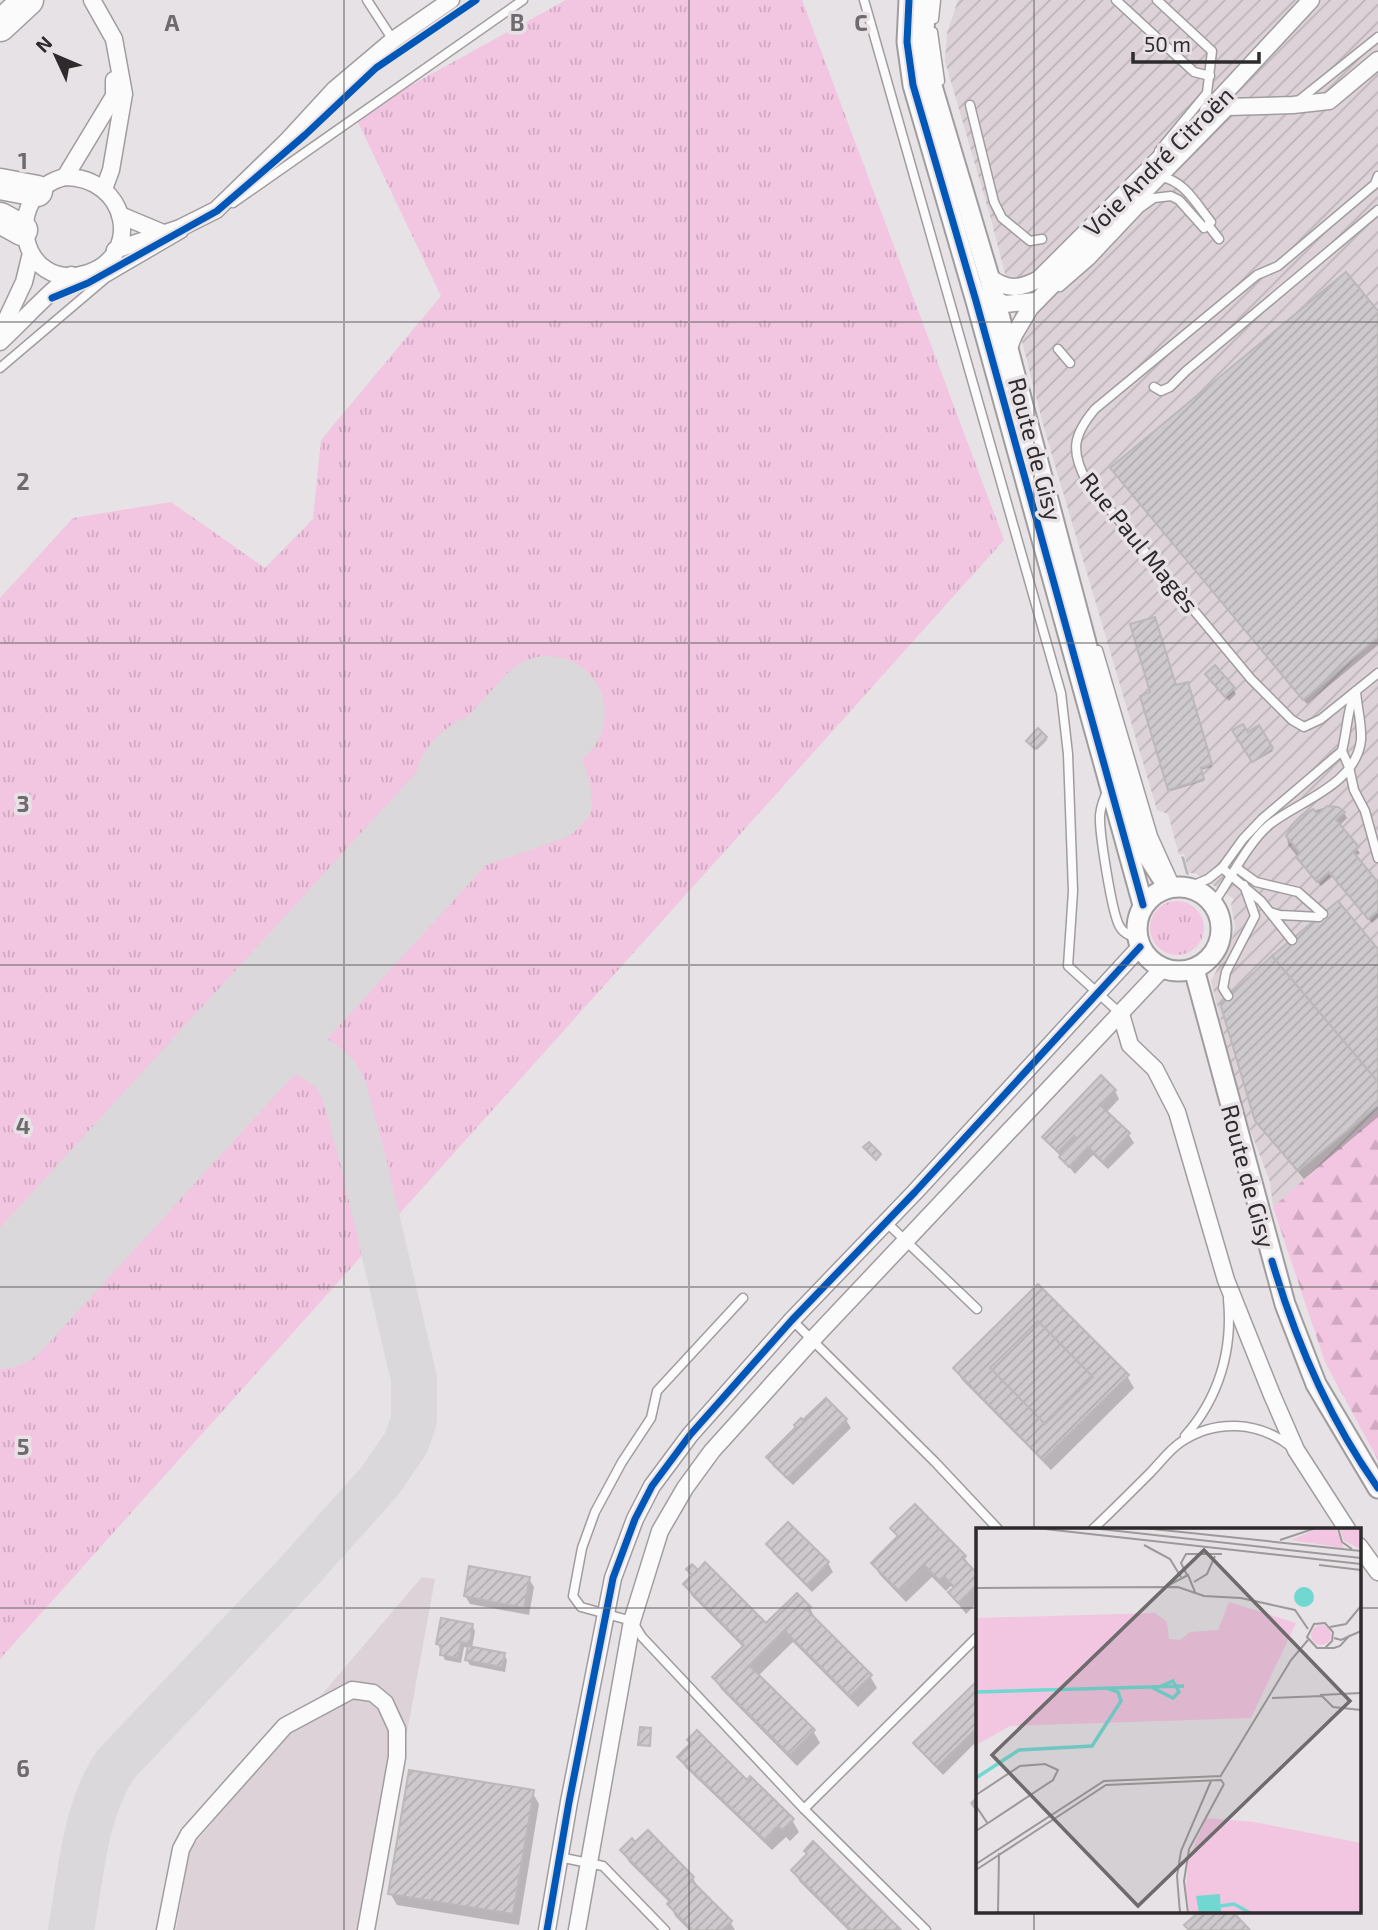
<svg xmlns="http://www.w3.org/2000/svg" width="1378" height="1930" viewBox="0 0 1378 1930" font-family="'Exo 2',sans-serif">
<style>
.built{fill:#dcd2d8}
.industrial{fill:url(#industrial-furrows)}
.grass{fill:url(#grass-tufts)}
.forest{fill:url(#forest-firs)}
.shadow{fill:#0003}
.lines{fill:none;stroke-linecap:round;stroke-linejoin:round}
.taxiway{stroke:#dad8da;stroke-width:46}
.runway{stroke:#dad8da;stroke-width:114}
.building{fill:url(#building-hatch);stroke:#bcb8ba;stroke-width:2}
.service-casing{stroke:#a19d9f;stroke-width:11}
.minor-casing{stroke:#a19d9f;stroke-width:19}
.tertiary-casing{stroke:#a19d9f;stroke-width:23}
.motorway-casing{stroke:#a19d9f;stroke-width:33}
.service{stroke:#fbfbfb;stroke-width:8}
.minor{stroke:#fbfbfb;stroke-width:16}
.tertiary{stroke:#fbfbfb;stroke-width:19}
.motorway{stroke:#fbfbfb;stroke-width:30}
.cycleway-casing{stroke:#e8e1e5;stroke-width:11}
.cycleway{stroke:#0057b8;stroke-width:7}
.grid{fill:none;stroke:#6e6b6d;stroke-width:2;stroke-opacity:0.55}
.labels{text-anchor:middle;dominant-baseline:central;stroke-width:7;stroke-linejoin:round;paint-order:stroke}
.street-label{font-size:24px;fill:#2d2b2c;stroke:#e8e1e5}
.inset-river{fill:none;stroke:#71d8d1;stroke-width:3.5}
.inset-road{fill:none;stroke:#9d999b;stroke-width:2}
.view{fill:#6e6b6d;fill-opacity:0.15;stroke:#6e6b6d;stroke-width:3.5}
.inset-edge{fill:none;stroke:#2d2b2c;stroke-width:3.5}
.grid-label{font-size:23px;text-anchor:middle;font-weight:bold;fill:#6e6b6d;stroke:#e8e1e5;stroke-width:7;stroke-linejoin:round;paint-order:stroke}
</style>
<defs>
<pattern id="industrial-furrows" width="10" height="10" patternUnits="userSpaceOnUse" patternTransform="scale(1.75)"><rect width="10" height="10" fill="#dcd2d8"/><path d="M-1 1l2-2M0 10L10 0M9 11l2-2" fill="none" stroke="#bdb4ba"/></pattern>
<pattern id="grass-tufts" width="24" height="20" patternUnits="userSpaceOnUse" patternTransform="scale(1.75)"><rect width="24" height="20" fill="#f2c5e1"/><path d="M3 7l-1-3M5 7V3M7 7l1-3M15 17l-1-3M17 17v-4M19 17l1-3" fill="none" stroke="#d0a9c1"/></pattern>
<pattern id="forest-firs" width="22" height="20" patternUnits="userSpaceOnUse" patternTransform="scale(1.75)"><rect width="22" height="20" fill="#f2c5e1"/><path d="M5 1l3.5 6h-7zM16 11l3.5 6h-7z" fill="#d0a9c1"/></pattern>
<pattern id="building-hatch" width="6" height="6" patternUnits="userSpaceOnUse" patternTransform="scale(1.75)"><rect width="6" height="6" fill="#cdc9cc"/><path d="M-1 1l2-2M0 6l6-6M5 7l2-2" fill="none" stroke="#b0adaf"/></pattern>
</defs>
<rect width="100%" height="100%" fill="#e7e2e5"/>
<polygon class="built" points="422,1577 435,1579 371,1930 176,1930 190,1849"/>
<polygon class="industrial" points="958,0 1378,0 1378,1114 1273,1207 1270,1182 1243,1111 1211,981 1231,942 1235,927 1231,904 1234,899 1195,873 1189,873 1184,854 1179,855 1168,814 1157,810 1044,428 991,219 945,61 947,33"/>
<g class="grass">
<polygon points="566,0 802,0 1004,540 0,1659 0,598 73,518 171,502 265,568 313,519 321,440 441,296 355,116"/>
<circle cx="1177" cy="928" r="27"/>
</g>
<polygon class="forest" points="1378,1114 1378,1460 1325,1362 1273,1207"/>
<g class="shadow">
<polygon points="1378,314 1378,645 1307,704 1115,473"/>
<polygon points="1210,679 1233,689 1236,694 1229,701"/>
<polygon points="1188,686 1212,767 1201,770 1204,781 1171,791 1152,694"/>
<polygon points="1258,728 1273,751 1254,762 1234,731 1248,735"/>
<polygon points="1046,738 1047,740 1037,750 1029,743"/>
<polygon points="1326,807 1344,813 1347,818 1339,826 1360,853 1355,857 1378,885 1378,918 1372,923 1333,876 1321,886 1288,845 1287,837 1314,811"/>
<polygon points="1181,856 1184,857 1189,875 1186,874"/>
<polygon points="1378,951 1378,1117 1304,1179 1262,1130 1257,1120"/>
<polygon points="1115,1091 1119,1099 1106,1113 1129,1135 1134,1143 1108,1169 1093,1155 1075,1174 1044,1137"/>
<polygon points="955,1368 1127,1376 1134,1388 1051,1470 962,1380"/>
<polygon points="846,1420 851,1428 793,1485 773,1466 768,1457"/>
<polygon points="892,1528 964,1557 977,1575 977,1603 966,1614 950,1593 954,1589 951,1586 946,1591 932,1577 906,1602 880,1575 873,1563 898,1538"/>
<polygon points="768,1544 828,1563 833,1572 812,1592 773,1553"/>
<polygon points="529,1579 534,1587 529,1615 470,1604 465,1596"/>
<polygon points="685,1584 766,1626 810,1608 816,1620 870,1676 877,1688 858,1707 793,1642 758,1676 813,1731 820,1743 797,1766 721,1689 714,1678 744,1648 692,1596"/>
<polygon points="472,1626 475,1631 472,1648 504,1654 507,1660 505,1672 470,1665 467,1660 469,1648 464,1647 461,1663 445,1660 438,1644"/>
<polygon points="977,1683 977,1741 943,1775 921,1752 916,1744"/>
<polygon points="679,1757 747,1782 792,1820 799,1832 790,1841 786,1837 772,1850 686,1768"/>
<polygon points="532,1792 539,1804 519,1925 397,1905 390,1893"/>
<polygon points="977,1796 977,1813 970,1803"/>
<polygon points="622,1850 693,1878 699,1889 730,1922 735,1930 689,1930 675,1916 670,1903 629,1862"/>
<polygon points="793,1870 898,1930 848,1930 800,1882"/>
</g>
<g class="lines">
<g class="taxiway">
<path d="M 406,869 L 558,816 L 569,804 C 567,714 448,712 436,788 C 434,802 438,817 441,831"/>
<path d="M 71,1930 C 81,1875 84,1811 116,1764 L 293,1578 L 380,1481 L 406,1443 L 414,1420 L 414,1379 L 363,1160 L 344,1090 L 335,1074 L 321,1062 L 302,1052 L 279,1050 L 260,1053 L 234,1065 L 210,1082"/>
</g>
<polyline class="runway" points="0,1312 548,713"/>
</g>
<g class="building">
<polygon points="1346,272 1378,311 1378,637 1303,700 1110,468"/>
<polygon points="1155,617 1176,685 1188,682 1212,764 1201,768 1204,779 1168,790 1140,696 1150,692 1130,624"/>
<polygon points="1215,665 1235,688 1225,697 1205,674"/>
<polygon points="1243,724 1248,732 1259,725 1273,748 1252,762 1232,730"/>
<polygon points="1038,728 1047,737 1035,749 1026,741"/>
<polygon points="1327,806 1338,807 1345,812 1336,820 1359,847 1353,852 1378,882 1378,911 1368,919 1329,872 1317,882 1296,857 1300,853 1286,836 1291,826 1302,815 1313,809 1318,814"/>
<polygon points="1338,901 1378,949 1378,1082 1272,956"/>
<polygon points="1272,956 1378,1082 1378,1105 1298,1171 1255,1121 1220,1003"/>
<polygon points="1101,1075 1116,1090 1101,1106 1130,1133 1103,1162 1088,1147 1069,1167 1059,1157 1076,1138 1074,1136 1058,1152 1042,1137"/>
<polygon points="869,1142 881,1154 876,1160 863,1147"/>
<polygon points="1038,1284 1129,1375 1043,1460 953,1368"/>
<polygon points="1038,1321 1093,1377 1045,1424 990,1368"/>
<polygon points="826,1398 847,1419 787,1478 766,1457 796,1427 794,1425 801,1418 803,1420"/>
<polygon points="915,1504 966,1556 963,1559 977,1573 977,1585 958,1603 948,1592 954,1587 944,1576 939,1580 925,1566 899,1591 871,1563 898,1536 890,1528"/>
<polygon points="788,1522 829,1562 807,1585 766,1544"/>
<polygon points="705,1562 766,1623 797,1593 811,1607 808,1611 872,1675 850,1696 785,1631 750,1666 815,1730 790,1755 712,1677 744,1645 683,1584 692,1575 686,1569 692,1564 698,1570"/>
<polygon points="469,1566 530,1577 524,1608 464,1596"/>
<polygon points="441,1618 473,1624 470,1644 461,1642 458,1658 440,1655 441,1645 436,1644"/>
<polygon points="468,1646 505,1653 502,1667 465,1660"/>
<polygon points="977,1681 977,1728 937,1767 913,1743"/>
<polygon points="640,1727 651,1728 650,1746 638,1745"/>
<polygon points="697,1730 747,1780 750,1776 794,1819 782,1830 778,1826 765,1840 677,1757 691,1743 687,1740"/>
<polygon points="409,1770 534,1790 513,1914 388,1894"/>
<polygon points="648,1830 694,1877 691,1880 732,1921 722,1930 692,1930 667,1904 670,1900 620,1850 632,1838 635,1842"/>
<polygon points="813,1841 901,1930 851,1930 791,1870 807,1854 804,1851"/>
<polygon points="1200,1911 1232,1911 1250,1930 1189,1930 1184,1925"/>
</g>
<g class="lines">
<g class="service-casing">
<g id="service">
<polyline points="367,0 393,40"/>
<polyline points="864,0 1061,693 1068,754 1073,891 1068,966 1121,1014"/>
<polyline points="1116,0 1194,72 1210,76"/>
<polyline points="1157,0 1212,51 1207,93 1159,151"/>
<polyline points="934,19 936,0"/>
<polyline points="933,32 940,81"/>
<polyline points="1298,101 1378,37"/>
<polyline points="970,105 994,202 1002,218 1030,241 1042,239"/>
<path d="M 1378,176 L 1375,184 L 1278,266 L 1257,275 L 1095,409 C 1073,435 1070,451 1087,482 L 1251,679 L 1292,720 L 1304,727 L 1321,719 L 1378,673"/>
<path d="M 1161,177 C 1184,180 1197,205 1211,222"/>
<polyline points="233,203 523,0"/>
<polyline points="1208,225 1219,239"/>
<polyline points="1060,287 1091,260 1140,208 1154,198 1171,196 1179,200 1204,228"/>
<polyline points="1058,349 1070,363"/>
<polyline points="0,368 106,278 183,233"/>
<polyline points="1154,387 1161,391 1170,387 1186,371 1378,210"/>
<polyline points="1098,650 1153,836 1173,880"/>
<polyline points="1342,751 1349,767 1354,790 1365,811 1378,858"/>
<path d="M 1108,790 C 1104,798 1101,806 1100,815 C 1099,831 1112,915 1120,927 C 1124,934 1131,936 1138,938"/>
<polyline points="1222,868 1261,901 1292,940"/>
<polyline points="1238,869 1256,882 1298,892 1323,914"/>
<path d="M 1189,887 L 1208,879 L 1222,868 L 1243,839 L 1262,819 L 1342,751 C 1347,731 1347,713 1354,694"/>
<path d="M 1213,904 C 1230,880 1247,844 1269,825 C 1299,801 1356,785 1361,740 C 1362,724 1357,707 1356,691"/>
<polyline points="1270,912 1280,915 1319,917"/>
<polyline points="1228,996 1223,988 1226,972 1255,916 1244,885"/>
<polyline points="886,1222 977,1309"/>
<polyline points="743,1298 657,1391 651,1418 622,1462 595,1512 582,1548 573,1596 581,1607 632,1621 642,1637 804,1809 926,1930"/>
<polyline points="792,1320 935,1462 998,1529"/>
<path d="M 1185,1436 C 1219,1398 1233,1350 1228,1299"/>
<path d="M 1093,1529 C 1112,1511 1131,1492 1150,1473 C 1160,1463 1169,1450 1181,1442 C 1215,1419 1258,1421 1290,1446"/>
<polyline points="804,1809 977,1637"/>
<polyline points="559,1857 603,1866 665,1930"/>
</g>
</g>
<g class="minor-casing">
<g id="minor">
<polyline points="92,0 114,39 124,94 111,170 104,189"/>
<polyline points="1208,111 1311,0"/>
<path d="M 65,177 C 127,177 144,254 88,273 C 19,295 0,193 65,177 Z"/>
<polyline points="65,177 114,96 114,80"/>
<polyline points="120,215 163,233"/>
<polyline points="115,250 180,228 216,210 288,140 335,89 393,40 451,0"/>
<path d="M 989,277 C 1008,291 1020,289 1039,279 L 1189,129"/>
<polyline points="987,296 1005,304 1036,301"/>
<polyline points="0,333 24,282 30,257"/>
<path d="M 0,342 C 24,320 45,295 71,275"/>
<polyline points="1008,350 1014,335 1030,308 1227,107 1293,105 1329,101 1378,60"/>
<polyline points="1121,1014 1130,1045 1155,1069 1177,1112 1226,1280 1272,1395 1296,1450 1347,1529"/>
<polyline points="1359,1546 1378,1572"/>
<polyline points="165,1930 181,1849 189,1834 285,1726 352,1690 373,1693 385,1703 397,1729 397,1757 366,1930"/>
<polyline points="547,1930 569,1802 613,1578 635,1519 652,1486 690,1435 792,1320 915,1192 1140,947"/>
<polyline points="577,1930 632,1621 660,1531 685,1488 712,1451 813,1339 1163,968"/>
</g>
</g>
<g class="tertiary-casing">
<g id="tertiary">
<polyline points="909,0 907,42 913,85 976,301 1143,905"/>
<polyline points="926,0 923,46 926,66 989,277 1103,707 1148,856 1168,887"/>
<circle cx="1179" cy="929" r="42"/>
<polyline points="1194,969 1285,1304 1316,1384 1378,1488"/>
</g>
</g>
<g class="motorway-casing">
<g id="motorway">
<polyline points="0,26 28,0"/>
<polyline points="0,184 37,191"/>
<polyline points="0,218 22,230"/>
</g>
</g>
<use href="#service" class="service"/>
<use href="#minor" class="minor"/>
<use href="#tertiary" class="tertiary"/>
<use href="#motorway" class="motorway"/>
<g class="cycleway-casing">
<g id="cycleway">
<polyline points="909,0 907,42 913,85 976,301 1143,905"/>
<polyline points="52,298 88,283 217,211 305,135 376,68 476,0"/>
<path d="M 1272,1261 C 1296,1342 1329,1419 1378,1488"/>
<polyline points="547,1930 569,1802 613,1578 635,1519 652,1486 690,1435 792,1320 915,1192 1140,947"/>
</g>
</g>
<use href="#cycleway" class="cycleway"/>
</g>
<path class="grid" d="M 344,0 L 344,1930M 689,0 L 689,1930M 1034,0 L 1034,1529M 0,322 L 1378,322M 0,643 L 1378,643M 0,965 L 1378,965M 0,1287 L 1378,1287M 0,1608 L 977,1608M 1359,1608 L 1378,1608M 1034,1911 L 1034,1930"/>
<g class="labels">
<g class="street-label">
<text transform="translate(1158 161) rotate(-45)">Voie André Citroën</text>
<text transform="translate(1036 449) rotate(75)">Route de Gisy</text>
<text transform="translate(1140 542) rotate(51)">Rue Paul Magès</text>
<text transform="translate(1249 1176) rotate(75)">Route de Gisy</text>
</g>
</g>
<g transform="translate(976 1528)">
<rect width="385" height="385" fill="#e7e2e5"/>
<path d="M 344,0 L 360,0 L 368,20 L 315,12 ZM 364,0 L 385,0 L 385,21 L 368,13 ZM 253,74 L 320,95 L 275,190 L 34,198 L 0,217 L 1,90 L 179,85 L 191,94 L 193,111 L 204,112 L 214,104 L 242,102 ZM335 107a10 10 0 1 1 20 0a10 10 0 1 1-20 0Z" fill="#f2c5e1"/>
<path d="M 230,290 L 278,294 L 385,315 L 385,385 L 214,385 L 210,362 L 212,333 Z" fill="#f2c5e1"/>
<path d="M318 69a10 10 0 1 1 20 0a10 10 0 1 1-20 0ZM 244,366 L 245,385 L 223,385 L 220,368 Z" fill="#71d8d1"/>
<path class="inset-river" d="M 175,159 L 197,170 L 203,164 L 197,153 L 183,159M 0,164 L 208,158M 0,250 L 43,222 L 116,218 L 145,173 L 142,164 L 131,160M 244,378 L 258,376 L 274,385"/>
<path class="inset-road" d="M 60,0 L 385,36M 115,0 L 385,30M 167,0 L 385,23M 362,0 L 366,14 L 376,21M 304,12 L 340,0M 168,17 L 194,31 L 205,49M 343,37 L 385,42M 211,47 L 205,35 L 210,26 L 246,26M 218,54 L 231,46 L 239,28M 193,57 L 212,47 L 219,64M 0,60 L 202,59 L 228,68 L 265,70 L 319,82 L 332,101M 354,99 L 370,96 L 385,78M 358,110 L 365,112 L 385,103M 349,120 L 356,113 L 357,104 L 349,95 L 338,96 L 331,109 L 341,120 L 358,120 L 364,118 L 374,107M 344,167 L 385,165M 296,170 L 346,168 L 357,179 L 385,182M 244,249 L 315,132 L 332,112M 0,267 L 44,238 L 69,236 L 82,242 L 77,252 L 0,303M 0,278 L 12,296M 0,336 L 128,253 L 245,248M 0,342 L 130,257 L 245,252 L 248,256M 22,385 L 23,325M 204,385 L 201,348 L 205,323 L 235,253M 212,385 L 208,353 L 213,321 L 248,256"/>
<path class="view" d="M 228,22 L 374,173 L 162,378 L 16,227 Z"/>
<rect width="385" height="385" class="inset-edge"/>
</g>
<g class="grid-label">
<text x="172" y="31">A</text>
<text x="517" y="31">B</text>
<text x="861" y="31">C</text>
<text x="23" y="169">1</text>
<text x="23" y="490">2</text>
<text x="23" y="812">3</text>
<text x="23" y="1134">4</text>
<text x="23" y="1455">5</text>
<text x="23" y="1777">6</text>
</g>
<g transform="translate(56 56) rotate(314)" stroke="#e8e1e5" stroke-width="5" paint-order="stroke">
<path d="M0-5L12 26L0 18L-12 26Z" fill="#2d2b2c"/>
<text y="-10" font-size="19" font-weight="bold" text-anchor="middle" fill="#2d2b2c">N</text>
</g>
<path d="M1133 52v10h126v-10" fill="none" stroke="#2d2b2c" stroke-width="3.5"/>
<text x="1144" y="52" font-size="21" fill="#2d2b2c" stroke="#e8e1e5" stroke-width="5" paint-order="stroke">50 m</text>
</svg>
